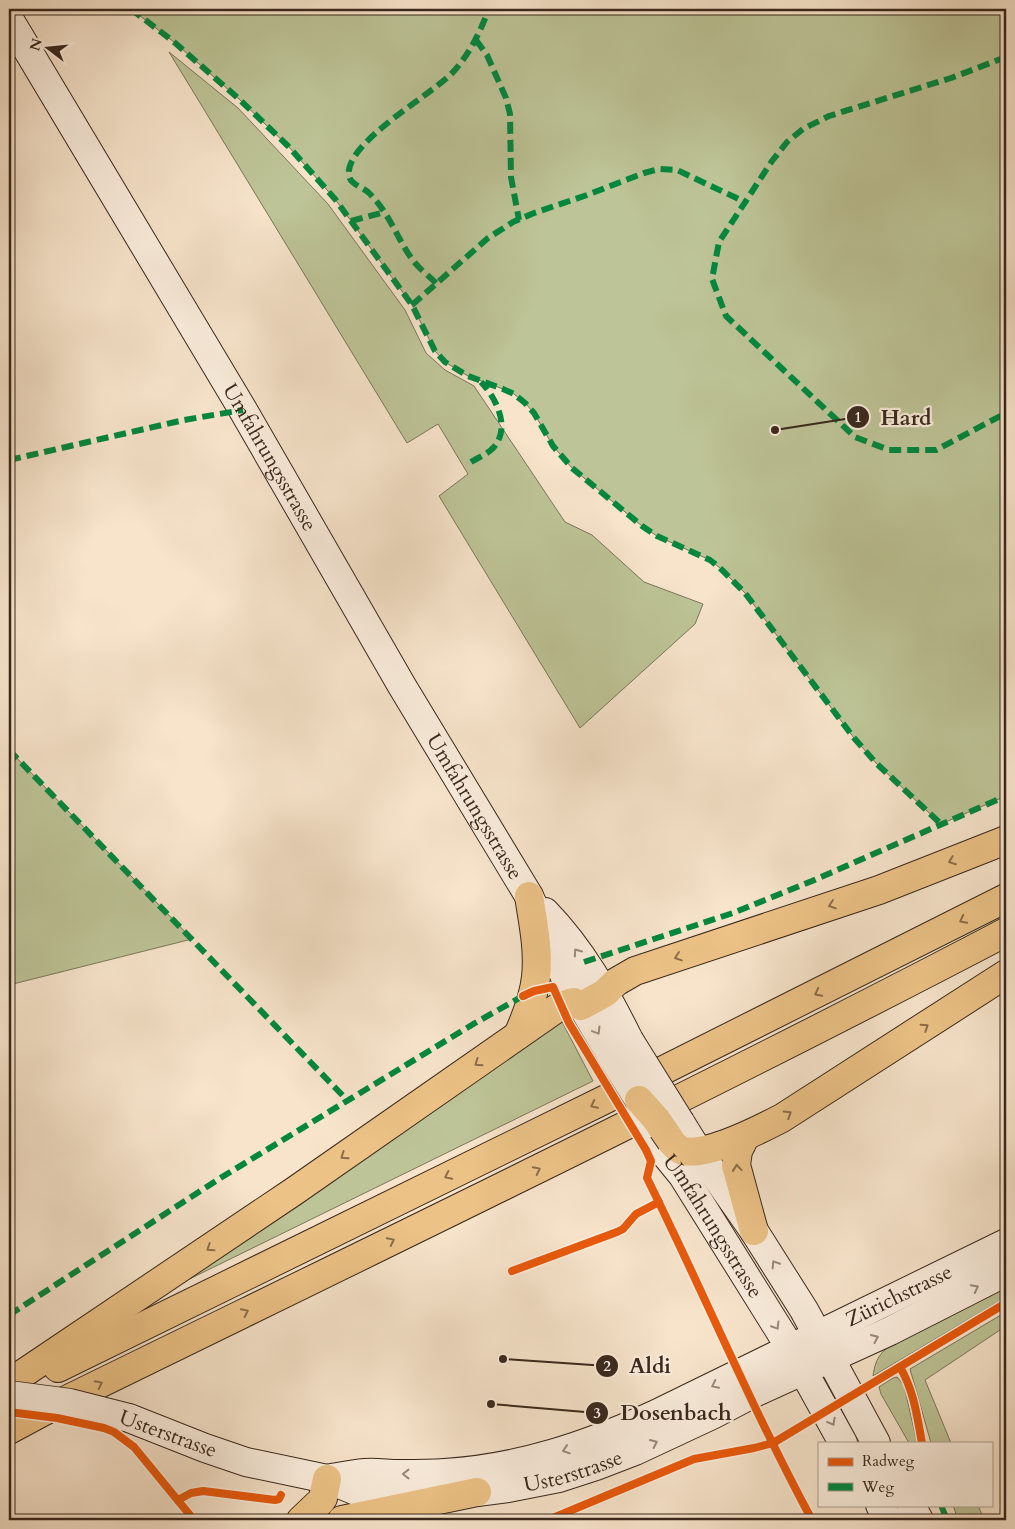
<svg xmlns="http://www.w3.org/2000/svg" width="1015" height="1529" viewBox="0 0 1015 1529" font-family="Cardo,serif">
<style>
.green{fill:#bdc497;stroke:#7b765a}
.lines{fill:none;stroke-linecap:round;stroke-linejoin:round}
.secondary-casing{stroke:#39281d;stroke-width:30}
.motorway-casing{stroke:#39281d;stroke-width:30}
.secondary{stroke:#faeddd;stroke-width:28}
.motorway{stroke:#ecc286;stroke-width:28}
.secondary-bridge-casing{stroke:#39281d;stroke-width:30;stroke-linecap:butt}
.motorway-bridge-casing{stroke:#39281d;stroke-width:30;stroke-linecap:butt}
.secondary-bridge{stroke:#faeddd;stroke-width:28}
.motorway-bridge{stroke:#ecc286;stroke-width:28}
.quiet{stroke:#00873e;stroke-width:6;stroke-dasharray:12 6;stroke-linecap:butt}
.cycleway-casing{stroke:#faeddd;stroke-width:11}
.cycleway{stroke:#e8590c;stroke-width:8}
.oneway{stroke:#8a6d4c}
.oneway2{stroke:#9a8a7d}
.labels{text-anchor:middle;dominant-baseline:central;stroke-width:4.5;stroke-linejoin:round;paint-order:stroke}
.street-label{font-size:21px;fill:#39281d;stroke:#faeddd}
.leader{fill:none;stroke:#39281d;stroke-width:2}
.callout-dot{fill:#39281d;stroke:#faeddd;stroke-width:2}
.mark-label{font-size:15px;text-anchor:middle;font-weight:bold;fill:#fff}
.callout-label{font-size:22px;text-anchor:middle;font-weight:bold;fill:#39281d;stroke:#faeddd;stroke-width:4.5;stroke-linejoin:round;paint-order:stroke}
</style>
<rect width="100%" height="100%" fill="#f7e4cb"/>
<filter id="stains"><feTurbulence type="fractalNoise" baseFrequency=".004" numOctaves="4"/><feColorMatrix values="0 0 0 0 .2 0 0 0 0 .09 0 0 0 0 .02 0 0 0 .5 -.17"/></filter>
<radialGradient id="worn" r=".72"><stop offset=".6" stop-color="#630" stop-opacity="0"/><stop offset="1" stop-color="#630" stop-opacity=".3"/></radialGradient>
<g class="green">
<polygon points="131,9 1006,9 1006,796 941,824 876,763 854,738 745,593 720,568 710,560 657,536 642,526 572,468 553,446 534,413 525,403 514,394 503,389 468,376 445,362 435,351 412,305 335,199 288,146 239,99 174,42"/>
<polygon points="169,52 238,108 328,204 405,310 426,353 445,370 474,386 565,522 592,535 644,582 703,604 695,624 580,728 439,496 468,474 438,424 407,443"/>
<polygon points="9,750 192,939 9,985"/>
<polygon points="559,1016 593,1081 161,1293"/>
<path d="M 1006,1283 L 1006,1297 L 873,1376 C 876,1355 882,1352 898,1339 Z"/>
<polygon points="1006,1312 1006,1326 925,1380 951,1443 931,1443 910,1369"/>
<polygon points="897,1377 904,1385 917,1443 909,1443 881,1394 879,1387 893,1378"/>
<polygon points="953,1505 978,1505 984,1520 958,1520"/>
</g>
<g class="lines">
<g class="secondary-casing">
<g id="secondary">
<path id="s1" d="M 9,19 L 243,410 L 402,686 L 529,896 L 565,977 L 612,1057"/>
<path d="M 545,912 C 581,949 607,995 629,1040"/>
<polyline points="680,1122 698,1151 754,1231 804,1310 876,1443"/>
<path id="s2" d="M 656,1143 L 683,1176 L 723,1240 L 791,1349 L 843,1443"/>
<path id="s3" d="M 129,1418 L 205,1448 L 246,1462 L 327,1479 L 361,1493 L 477,1492 L 508,1488 L 559,1478 L 596,1466 L 635,1451 L 712,1415 L 756,1392 L 890,1331 L 1006,1272"/>
<path id="s4" d="M 327,1479 C 339,1477 352,1474 365,1473 C 376,1472 388,1474 399,1474 C 414,1474 430,1474 445,1473 C 520,1468 586,1446 654,1415 L 1006,1243"/>
<polyline points="880,1505 888,1520"/>
<polyline points="911,1505 919,1520"/>
</g>
</g>
<g class="motorway-casing">
<g id="motorway">
<path d="M 518,1035 C 526,1017 534,997 536,977 C 539,950 533,922 529,896"/>
<polyline points="745,1137 738,1151 736,1165 754,1231"/>
<path d="M 671,1141 C 674,1145 677,1149 683,1151 C 708,1156 759,1130 782,1118 L 1006,974"/>
<polyline points="58,1368 602,1101 1006,898"/>
<polyline points="9,1383 293,1192 560,1006 574,1002 581,1006 605,993 616,982 635,971 879,890 1006,840"/>
<path d="M 9,1430 L 50,1408 C 370,1251 691,1097 1006,932"/>
<polyline points="301,1520 321,1501 323,1498 327,1479"/>
<polyline points="342,1520 477,1492"/>
</g>
</g>
<use href="#secondary" class="secondary"/>
<use href="#motorway" class="motorway"/>
<g class="secondary-bridge-casing">
<g id="secondary-bridge">
<polyline points="629,1040 680,1122"/>
<polyline points="612,1057 639,1100 646,1124"/>
<polyline points="9,1395 70,1403 129,1418"/>
</g>
</g>
<g class="motorway-bridge-casing">
<polyline id="motorway-bridge" points="639,1100 656,1119 671,1141"/>
</g>
<use href="#secondary-bridge" class="secondary-bridge"/>
<use href="#motorway-bridge" class="motorway-bridge"/>
<g class="quiet">
<polyline points="131,9 174,42 239,99 288,146 335,199 412,305 435,351 445,362 468,376 503,389 514,394 525,403 534,413 553,446 572,468 642,526 657,536 710,560 720,568 745,593 854,738 876,763 941,824"/>
<polyline points="476,40 487,55 506,98 510,114 511,177 519,220"/>
<polyline points="1006,57 951,78 829,116 803,129 787,142 772,161 719,242 712,279 726,316 855,437 889,450 936,450 1006,413"/>
<polyline points="351,221 385,212"/>
<path d="M 436,283 C 428,275 418,268 412,259 C 401,244 394,226 383,210 C 379,204 374,198 369,193 C 363,187 351,185 349,176 C 343,143 434,94 454,71 C 470,53 480,32 489,9"/>
<polyline points="412,305 488,238 513,222 534,213 587,195 644,173 659,169 677,170 745,202"/>
<polyline points="9,460 184,420 243,410"/>
<path d="M 471,462 C 479,457 488,454 494,447 C 511,427 496,398 481,382"/>
<polyline points="9,750 348,1101"/>
<polyline points="584,962 733,913 812,881 1006,796"/>
<polyline points="9,1315 222,1177 475,1023 523,996"/>
<polyline points="941,1505 947,1520"/>
</g>
<g class="cycleway-casing">
<g id="cycleway">
<path d="M 523,996 L 534,991 L 553,987 L 569,1023 L 646,1150 L 651,1161 L 647,1178 C 703,1291 752,1409 812,1520"/>
<polyline points="512,1271 617,1232 623,1229 636,1214 659,1202"/>
<path d="M 900,1367 C 914,1391 917,1416 922,1443"/>
<polyline points="9,1412 57,1418 104,1428 114,1432 134,1447 194,1520"/>
<polyline points="178,1500 191,1493 203,1491 275,1500 279,1499 281,1495"/>
<polyline points="548,1520 694,1459 754,1448 773,1443 1006,1303"/>
</g>
</g>
<use href="#cycleway" class="cycleway"/>
</g>
<defs><path id="oneway-chevron" d="M-2-3.5L2.5 0L-2 3.5" fill="none" stroke-width="1.6" stroke-linecap="round" stroke-linejoin="round" transform="scale(1.25)"/></defs>
<g class="oneway">
<use href="#oneway-chevron" transform="translate(952 861) rotate(159)"/>
<use href="#oneway-chevron" transform="translate(832 905) rotate(161)"/>
<use href="#oneway-chevron" transform="translate(963 920) rotate(153)"/>
<use href="#oneway-chevron" transform="translate(678 957) rotate(161)"/>
<use href="#oneway-chevron" transform="translate(818 993) rotate(153)"/>
<use href="#oneway-chevron" transform="translate(925 1027) rotate(-33)"/>
<use href="#oneway-chevron" transform="translate(478 1063) rotate(145)"/>
<use href="#oneway-chevron" transform="translate(594 1105) rotate(154)"/>
<use href="#oneway-chevron" transform="translate(788 1114) rotate(-32)"/>
<use href="#oneway-chevron" transform="translate(344 1156) rotate(145)"/>
<use href="#oneway-chevron" transform="translate(737 1168) rotate(-95)"/>
<use href="#oneway-chevron" transform="translate(537 1170) rotate(-26)"/>
<use href="#oneway-chevron" transform="translate(448 1176) rotate(154)"/>
<use href="#oneway-chevron" transform="translate(391 1241) rotate(-26)"/>
<use href="#oneway-chevron" transform="translate(210 1248) rotate(146)"/>
<use href="#oneway-chevron" transform="translate(245 1312) rotate(-26)"/>
<use href="#oneway-chevron" transform="translate(99 1384) rotate(-26)"/>
</g>
<g class="oneway2">
<use href="#oneway-chevron" transform="translate(577 952) rotate(-125)"/>
<use href="#oneway-chevron" transform="translate(597 1031) rotate(59)"/>
<use href="#oneway-chevron" transform="translate(775 1264) rotate(-122)"/>
<use href="#oneway-chevron" transform="translate(975 1288) rotate(-27)"/>
<use href="#oneway-chevron" transform="translate(776 1326) rotate(58)"/>
<use href="#oneway-chevron" transform="translate(875 1338) rotate(-24)"/>
<use href="#oneway-chevron" transform="translate(715 1385) rotate(154)"/>
<use href="#oneway-chevron" transform="translate(832 1422) rotate(61)"/>
<use href="#oneway-chevron" transform="translate(654 1443) rotate(-25)"/>
<use href="#oneway-chevron" transform="translate(566 1450) rotate(162)"/>
<use href="#oneway-chevron" transform="translate(406 1474) rotate(-180)"/>
</g>
<g class="labels">
<g class="street-label">
<text stroke="none"><textPath href="#s1" startOffset="510">Umfahrungsstrasse</textPath></text>
<text stroke="none"><textPath href="#s1" startOffset="915">Umfahrungsstrasse</textPath></text>
<text stroke="none"><textPath href="#s2" startOffset="101">Umfahrungsstrasse</textPath></text>
<text stroke="none"><textPath href="#s4" startOffset="609">Zürichstrasse</textPath></text>
<text transform="translate(168 1434) rotate(20)">Usterstrasse</text>
<text stroke="none"><textPath href="#s3" startOffset="459">Usterstrasse</textPath></text>
</g>
</g>
<path class="leader" d="M775 430L858 417M503 1359L607 1366M491 1404L597 1413"/>
<g class="callout-dot">
<circle cx="775" cy="430" r="5"/>
<circle cx="503" cy="1359" r="5"/>
<circle cx="491" cy="1404" r="5"/>
<circle cx="858" cy="417" r="12"/>
<circle cx="607" cy="1366" r="12"/>
<circle cx="597" cy="1413" r="12"/>
</g>
<g class="mark-label">
<text x="858" y="422">1</text>
<text x="607" y="1371">2</text>
<text x="597" y="1418">3</text>
</g>
<g class="callout-label">
<text x="906" y="425">Hard</text>
<text x="650" y="1373">Aldi</text>
<text x="676" y="1420">Dosenbach</text>
</g>
<rect width="1015" height="1529" fill="none" stroke="#f7e4cb" stroke-width="30"/>
<rect x="10" y="10" width="995" height="1509" fill="none" stroke="#39281d" stroke-width="2.5"/>
<rect x="15" y="15" width="985" height="1499" fill="none" stroke="#39281d"/>
<rect x="818" y="1442" width="175" height="65" fill="#faeddd" stroke="#ad9e90"/>
<rect x="828" y="1458" width="25" height="8" fill="#e8590c" stroke="#ad9e90"/>
<text x="862" y="1466" font-size="15" fill="#39281d">Radweg</text>
<rect x="828" y="1483" width="25" height="8" fill="#00873e" stroke="#ad9e90"/>
<text x="862" y="1492" font-size="15" fill="#39281d">Weg</text>
<g transform="translate(48 48) rotate(286)" stroke="#faeddd" stroke-width="4" paint-order="stroke">
<path d="M0-4L9 19L0 12L-9 19Z" fill="#39281d"/>
<text y="-8" font-size="14" font-weight="bold" text-anchor="middle" fill="#39281d">N</text>
</g>
<rect width="100%" height="100%" filter="url(#stains)"/>
<rect width="100%" height="100%" fill="url(#worn)"/>
</svg>
